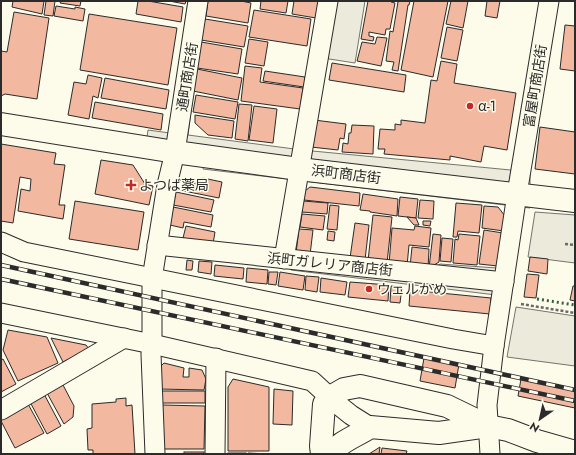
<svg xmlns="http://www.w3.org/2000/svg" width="576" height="455" viewBox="0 0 576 455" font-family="Jost,'Noto Sans JP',sans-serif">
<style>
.parking{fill:#eceadb;stroke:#74746e}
.building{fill:#f2b8a0;stroke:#2b2b2b}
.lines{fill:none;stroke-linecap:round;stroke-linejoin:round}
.street-casing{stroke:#2b2b2b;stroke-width:21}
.secondary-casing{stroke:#2b2b2b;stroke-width:24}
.path{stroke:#6a6964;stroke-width:2.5;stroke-dasharray:3 2;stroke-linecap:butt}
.street{stroke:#fdfbea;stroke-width:19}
.secondary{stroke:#fdfbea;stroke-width:22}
.rail-casing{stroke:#2b2b2b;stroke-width:4.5}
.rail{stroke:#fdfbea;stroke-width:3;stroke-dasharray:9;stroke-linecap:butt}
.hedge{stroke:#34623c;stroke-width:3;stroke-dasharray:2 3;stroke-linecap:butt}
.poi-dot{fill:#c62828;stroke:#fdfbea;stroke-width:1.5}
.labels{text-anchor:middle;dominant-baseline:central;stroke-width:3;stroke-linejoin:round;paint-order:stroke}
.street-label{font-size:14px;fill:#2b2b2b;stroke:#fdfbea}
.poi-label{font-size:14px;fill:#2b2b2b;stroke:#fdfbea;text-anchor:start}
</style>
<rect width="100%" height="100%" fill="#fdfbea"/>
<g class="parking">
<polygon points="188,1 205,1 188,135 302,150 521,171 530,173 530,208 203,169 204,160 145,152 148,130 170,133"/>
<polygon points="333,1 365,1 355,63 323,58"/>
<polygon points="535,212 575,215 575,263 528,257"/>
<polygon points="294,255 430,271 440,264 497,268 496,295 291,270"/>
<polygon points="516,307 575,316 575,366 507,357"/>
</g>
<g class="building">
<polygon points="13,1 44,1 42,14 12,7"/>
<polygon points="46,1 55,1 53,16 44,15"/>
<polygon points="61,1 81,1 80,6 60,3"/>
<polygon points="138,1 148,1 183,7 181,22 136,14"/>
<polygon points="169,1 186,1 185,4"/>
<polygon points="208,1 241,1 251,3 248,23 206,16"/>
<polygon points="261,1 288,1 286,13 260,9"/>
<polygon points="294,1 319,1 316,18 292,14"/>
<polygon points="368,1 391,1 391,2 395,3 390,29 386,29 385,35 369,32 369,36 374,37 373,41 361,39"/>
<polygon points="395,1 410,1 409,5 408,5 398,71 392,70 394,62 386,61 390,31 393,32 398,2"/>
<polygon points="414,1 448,1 433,77 401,70"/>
<polygon points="451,1 468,1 463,28 446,24"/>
<polygon points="487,1 500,1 497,18 485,16"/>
<polygon points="56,6 75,9 75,7 85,9 83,21 54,16"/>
<polygon points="254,10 311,19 307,46 249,37"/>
<polygon points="14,12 49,18 37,99 5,94 1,96 1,51 7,52"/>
<polygon points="89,14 177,28 168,85 80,70"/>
<polygon points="205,19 248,26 244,47 201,40"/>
<polygon points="565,25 575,26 575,71 560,69"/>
<polygon points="447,27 463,30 457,61 441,58"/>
<polygon points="377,37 387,38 381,66 357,61 362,42 375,44"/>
<polygon points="249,39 268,42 264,66 245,63"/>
<polygon points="201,42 242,49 238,74 197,68"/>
<polygon points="441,61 457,64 454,83 516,93 507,150 484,146 481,162 450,156 450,160 384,154 385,149 378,149 380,129 395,130 395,124 401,125 401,120 425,123 431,80 437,81"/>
<polygon points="332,63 406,75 404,92 329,80"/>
<polygon points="245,66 262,68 260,82 303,88 300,109 241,101"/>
<polygon points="197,69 242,78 238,100 193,91"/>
<polygon points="265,71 305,77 304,87 263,81"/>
<polygon points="88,75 102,78 98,98 93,96 89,119 68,115 74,82 86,84"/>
<polygon points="105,78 169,90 166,109 101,98"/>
<polygon points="196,95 238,102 235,119 193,112"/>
<polygon points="95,102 163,114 161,130 92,118"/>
<polygon points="239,104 252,105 248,141 235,139"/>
<polygon points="254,106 277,109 273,143 249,140"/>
<polygon points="195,115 234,121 232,138 208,135 195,123"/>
<polygon points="314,120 346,124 344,139 340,138 338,150 311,147"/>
<polygon points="352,125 374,126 373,154 342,152 343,143 348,144 349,133 351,133"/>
<polygon points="540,127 575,132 575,174 535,169"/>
<polygon points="1,144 56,153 54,164 65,165 59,205 65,205 63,219 18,211 21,189 30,191 31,179 20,177 13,223 1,221"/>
<polygon points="101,160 133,165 145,184 153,186 149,205 95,194"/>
<polygon points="203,178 222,182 219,198 184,191"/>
<polygon points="310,187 360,193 359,206 304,200 305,191"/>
<polygon points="176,192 214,200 211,212 173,205"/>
<polygon points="363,194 398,199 397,216 370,212 370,211 360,210"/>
<polygon points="400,197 418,199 416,218 398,216"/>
<polygon points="420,200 434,201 433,219 418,218"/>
<polygon points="75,201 144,212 138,250 69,239"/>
<polygon points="303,201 328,203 327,214 302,212"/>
<polygon points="456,203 482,205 479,233 458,231 457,237 453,237"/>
<polygon points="330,205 339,206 337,230 327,229"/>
<polygon points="484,206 498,207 505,216 504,231 482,228"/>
<polygon points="173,207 213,215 211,227 184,222 183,228 170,225"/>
<polygon points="302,214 325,216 323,230 300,227"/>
<polygon points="373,215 392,217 387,263 368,261"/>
<polygon points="407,217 416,218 419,225 414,225"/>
<polygon points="423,221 431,221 430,226 423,225"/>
<polygon points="355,223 369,225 365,260 350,258"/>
<polygon points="186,226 215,232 213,244 183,238"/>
<polygon points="415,226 431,228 429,247 409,245 407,266 389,264 392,228 414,230"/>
<polygon points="299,229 313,230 310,255 296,253"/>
<polygon points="484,230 503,233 498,266 479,264"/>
<polygon points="328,231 335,232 334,241 327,240"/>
<polygon points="433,234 441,235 439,262 429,268"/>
<polygon points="459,234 480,236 477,265 453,263 455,239 458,240"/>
<polygon points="442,238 453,239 451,262 440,261"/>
<polygon points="412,247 429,249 428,269 410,267"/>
<polygon points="530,257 548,259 547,274 528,271"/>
<polygon points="187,260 193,261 192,270 186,270"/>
<polygon points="199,261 212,262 211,274 198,272"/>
<polygon points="215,265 244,268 243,279 214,276"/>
<polygon points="247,268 268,270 267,284 246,282"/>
<polygon points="269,272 278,272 276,285 268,284"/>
<polygon points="280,272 305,276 303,290 278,286"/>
<polygon points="527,274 539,275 536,298 524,297"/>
<polygon points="306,276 319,277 317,292 305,290"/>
<polygon points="321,278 347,282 345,295 320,292"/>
<polygon points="350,282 389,285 388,301 348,297"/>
<polygon points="391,286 402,287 400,303 390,302"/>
<polygon points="573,286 575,286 575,301 570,300"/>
<polygon points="410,290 491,298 490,314 409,306"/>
<polygon points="8,330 47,337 58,363 18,381 3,350"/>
<polygon points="51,338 86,345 89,349 63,362"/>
<polygon points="424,358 459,364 455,388 420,381"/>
<polygon points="3,359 16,384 1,392 1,360"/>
<polygon points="164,363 184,368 183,377 189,377 189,368 202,370 206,379 204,390 159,389 157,370"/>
<polygon points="233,379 269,387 269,451 228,451 228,387"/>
<polygon points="521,379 575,390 575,408 518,396"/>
<polygon points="63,385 74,406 73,417 64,424 47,393"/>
<polygon points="274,389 293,391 292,425 273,424"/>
<rect x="160" y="391" width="45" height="12"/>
<polygon points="44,394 61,426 47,434 30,402"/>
<polygon points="126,398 126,406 132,405 135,454 93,454 93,450 88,450 87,429 92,428 92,404 116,402 116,399"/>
<polygon points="28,404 44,433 15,448 1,421 1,418"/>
<polygon points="162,405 205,406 204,449 162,449"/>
<polygon points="380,447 379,454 369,454"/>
<polygon points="382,448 407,451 406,454 381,454"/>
<rect x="184" y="452" width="20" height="2"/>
<rect x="228" y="453" width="18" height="1"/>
<polygon points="248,453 270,454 248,454"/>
</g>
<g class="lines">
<g class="street-casing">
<g id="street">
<polyline points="1,242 24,252 453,339 494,346"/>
<polyline points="157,245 504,282"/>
<polyline points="284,259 328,1"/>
<polyline points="1,313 152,344 312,381 336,403 351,415 370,427"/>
<polyline points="1,410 124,338"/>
<polyline points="155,454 151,354 152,344 152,279 167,185 175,152 198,1"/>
<polyline points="215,454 216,358"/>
<polyline points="490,454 487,405 494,346 517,194 549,1"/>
</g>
</g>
<g class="secondary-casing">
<g id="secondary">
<polyline points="1,124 175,152 299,169 575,201"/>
<polyline points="322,454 321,446 324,404 332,396 344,389 360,386 447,406 488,426 508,430 537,441 575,452"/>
<path d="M 331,454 C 338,442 359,435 370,427 L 439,433 L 488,426"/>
</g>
</g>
<g class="path">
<polyline points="565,244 575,245"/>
<polyline points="521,304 575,313"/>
</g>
<use href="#street" class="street"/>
<use href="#secondary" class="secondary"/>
<g class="rail-casing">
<g id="rail">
<polyline points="1,265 575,390"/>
<polyline points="1,279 575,401"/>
</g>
</g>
<use href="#rail" class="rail"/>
<polyline class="hedge" points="537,299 575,305"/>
</g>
<g class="poi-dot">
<circle cx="470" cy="106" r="4"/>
<path d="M129 179h4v4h4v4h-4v4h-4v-4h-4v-4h4z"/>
<circle cx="369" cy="289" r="4"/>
</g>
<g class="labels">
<g class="street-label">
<text transform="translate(187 77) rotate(-81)">通町商店街</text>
<text transform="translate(535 86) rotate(-81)">富屋町商店街</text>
<text transform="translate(346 174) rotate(7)">浜町商店街</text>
<text transform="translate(330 264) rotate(6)">浜町ガレリア商店街</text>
</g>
<g class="poi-label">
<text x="478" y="106">α-1</text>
<text x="139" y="185">よつば薬局</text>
<text x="377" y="289">ウェルかめ</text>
</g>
</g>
<rect width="576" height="455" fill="none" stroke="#2b2b2b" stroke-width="4"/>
<g transform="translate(540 419) rotate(214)" stroke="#fdfbea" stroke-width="3" paint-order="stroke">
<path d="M0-3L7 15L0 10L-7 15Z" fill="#2b2b2b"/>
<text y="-6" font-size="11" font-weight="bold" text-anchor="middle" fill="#2b2b2b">N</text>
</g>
</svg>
